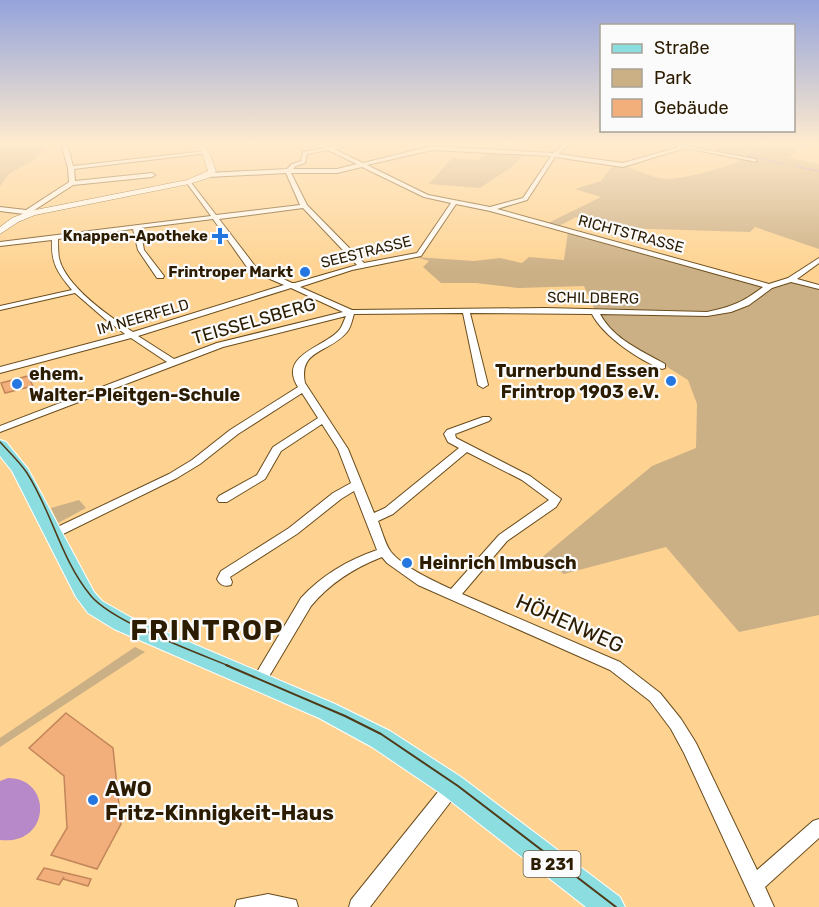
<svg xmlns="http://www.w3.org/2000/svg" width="819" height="907" viewBox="0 0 819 907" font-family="Rubik,sans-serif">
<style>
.green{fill:#cbaf85}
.water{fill:#b789c8}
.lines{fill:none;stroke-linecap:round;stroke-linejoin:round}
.stream{stroke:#b789c8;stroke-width:1.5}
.building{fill:#f2ae7b;stroke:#c2865a;stroke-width:1.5}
.minor-casing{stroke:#6a4c1b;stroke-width:2}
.tertiary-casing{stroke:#6a4c1b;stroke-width:1}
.primary-casing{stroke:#fff;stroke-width:2}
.minor{fill:#fff;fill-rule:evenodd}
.tertiary{fill:#fff;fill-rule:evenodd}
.primary{fill:#8cdddf;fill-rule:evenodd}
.tram-far1{stroke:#4e3a19;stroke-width:1.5}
.tram{stroke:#4e3a19;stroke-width:2}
.poi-dot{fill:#2476e1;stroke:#fbfbfb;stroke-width:2}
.labels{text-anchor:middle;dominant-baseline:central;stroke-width:4.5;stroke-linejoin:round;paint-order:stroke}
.far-street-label{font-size:15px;fill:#2c1c02;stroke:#fbfbfb}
.far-poi-label{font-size:15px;font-weight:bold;fill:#2c1c02;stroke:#fbfbfb;text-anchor:end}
.shield{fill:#fbfbfb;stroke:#6a5f4d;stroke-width:1.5}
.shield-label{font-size:16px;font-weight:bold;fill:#2c1c02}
.street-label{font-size:18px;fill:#2c1c02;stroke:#fbfbfb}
.poi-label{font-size:18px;font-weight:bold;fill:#2c1c02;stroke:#fbfbfb;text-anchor:start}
.near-street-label{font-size:21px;fill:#2c1c02;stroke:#fbfbfb}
.near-poi-label{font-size:21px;font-weight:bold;fill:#2c1c02;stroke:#fbfbfb;text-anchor:start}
.near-district-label{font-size:28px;font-weight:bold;letter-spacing:1.5px;fill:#2c1c02;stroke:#fbfbfb}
</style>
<rect width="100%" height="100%" fill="#fed392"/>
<g class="green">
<polygon points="0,144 82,144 48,146 32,161 9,174 0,186"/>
<path d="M 730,144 L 819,144 L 819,147 L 798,149 L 789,158 L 819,164 L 819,249 L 755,227 L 750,232 L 619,228 L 576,217 L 557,227 L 546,224 L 601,197 L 575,189 L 601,181 L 614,163 C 632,166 650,179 669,179 C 682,179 731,167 742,159 L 749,160 L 712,153 L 717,148 Z"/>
<polygon points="488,152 524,154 513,166 480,188 429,184 452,158 478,160"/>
<polygon points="568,231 771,288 791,280 819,287 819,615 739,632 666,547 564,574 541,558 652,466 696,448 697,404 688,380 612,333 598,317 584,286 518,288 476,283 441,283 423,267 429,261 416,257 474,261 500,258 522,263 529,257 564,260"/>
<polygon points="79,500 86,508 58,523 51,508"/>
<polygon points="135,647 145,652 0,747 0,738"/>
</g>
<path class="water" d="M 8,778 C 53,778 51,846 0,840 L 0,781 Z"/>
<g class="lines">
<g class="stream">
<polyline points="742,144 756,151 757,154 748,156 785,164"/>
<polyline points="794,166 819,171"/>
</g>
</g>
<g class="building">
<polygon points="28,376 33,386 5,393 1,383"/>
<polygon points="66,713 113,748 121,824 97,869 51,855 67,828 64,776 29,748"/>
<polygon points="44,868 66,873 91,879 88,886 63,879 64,877 59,885 37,879"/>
</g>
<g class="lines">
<g class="minor-casing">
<g id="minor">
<path d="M 318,144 L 324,144 L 329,147 L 352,144 L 334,149 L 363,163 L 432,146 L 553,153 L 565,144 L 570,144 L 558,154 L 623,163 L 679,147 L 675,146 L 675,144 L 755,159 L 757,162 L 685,148 L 623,167 L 555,157 L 527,200 L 497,209 L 769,284 L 788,278 L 819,258 L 819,263 L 797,279 L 819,285 L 819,289 L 791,282 L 772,288 L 749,305 L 731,312 L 707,316 L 600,314 C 613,339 642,351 665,364 L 665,368 L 662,369 C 639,360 603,336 592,314 L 470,313 L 488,385 L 483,388 L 478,385 L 463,313 L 354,314 C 352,320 351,327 347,332 C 330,353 298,349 305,383 L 348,449 L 374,513 L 385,508 L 459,448 L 448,442 L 444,434 L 447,430 L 483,417 L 489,417 L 491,419 L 489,421 L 455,434 L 456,438 L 530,476 L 561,499 L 556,507 L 507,541 L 462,594 L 620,662 L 660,693 L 681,719 L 696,743 L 757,870 L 813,821 L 819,819 L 819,838 L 765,887 L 774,907 L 755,907 L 684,753 L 671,729 L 650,701 L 610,670 L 418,585 L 387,563 L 382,557 C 354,568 330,583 311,606 L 264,685 L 259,687 L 254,685 L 252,681 L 254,677 L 301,598 C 322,575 348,560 377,550 L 354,491 L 341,499 L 297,534 L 230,577 L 232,582 L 231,585 C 224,587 220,585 217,579 L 221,571 L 289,528 L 333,493 L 351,483 L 338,449 L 322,424 L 281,451 L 265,479 L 227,502 L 219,502 L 217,499 L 219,496 L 257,475 L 273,447 L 318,418 L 302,393 L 238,434 L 200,464 L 177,478 L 57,537 L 49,537 L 47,534 L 49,531 L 169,474 L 192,460 L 230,430 L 298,387 C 277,354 327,347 340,329 C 343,325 344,320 346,316 L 223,347 L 0,432 L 0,426 L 167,362 L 131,338 L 0,373 L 0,367 L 125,334 L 105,319 L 75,293 L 0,310 L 0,306 L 72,290 C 57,272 51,263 52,240 L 0,246 L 0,242 L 211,216 L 186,182 L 189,180 L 216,215 L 300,205 L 286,173 L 208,177 L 205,175 L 208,173 L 287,169 L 292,164 L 301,161 L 303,152 L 324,148 ZM 328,150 L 357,164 L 337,169 L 293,169 L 296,166 L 305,163 L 307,154 ZM 432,150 L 551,156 L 523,198 L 490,207 L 428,195 L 367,165 ZM 362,167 L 424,197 L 451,203 L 417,253 L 364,263 L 307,205 L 291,173 L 337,173 ZM 456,204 L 490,211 L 763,287 C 743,302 732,307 707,312 L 545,308 L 352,310 L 300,287 L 352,270 L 421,256 ZM 303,208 L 357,265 L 295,283 L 292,283 L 255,266 L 219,219 ZM 213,219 L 249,270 L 284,285 L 133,332 C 110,317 65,286 59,258 C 58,252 58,245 58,239 L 133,229 L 138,250 L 157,278 L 163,278 L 164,276 L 144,250 L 140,228 ZM 291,288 L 343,312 L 217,343 L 174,359 L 138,336 ZM 467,452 L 522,480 L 549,500 L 499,535 L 451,589 C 434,581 403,567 391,552 C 385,544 382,531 378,521 L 393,514 Z"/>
<polygon points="65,145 68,147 73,166 205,151 208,153 74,169 75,181 152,173 155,175 152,177 73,185 33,211 35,213 32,215 0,211 0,207 26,210 69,182 68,168 62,147"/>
<polygon points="452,779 458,782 460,787 458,792 370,907 349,907 351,900 446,782"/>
<polygon points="268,894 296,900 298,907 235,907 237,900"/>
</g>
</g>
<g class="tertiary-casing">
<path id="tertiary" d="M 192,144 C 209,144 211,157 216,171 L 211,177 L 189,184 L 35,215 L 18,222 L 0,234 L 0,227 L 12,218 L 30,211 L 187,180 L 208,171 L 202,152 Z"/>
</g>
<g class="primary-casing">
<polygon id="primary" points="0,440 6,442 28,469 94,592 102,601 130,617 335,704 390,731 461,777 620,897 625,907 586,907 443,795 372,747 319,718 114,629 88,613 76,597 12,471 0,456"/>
</g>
<use href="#minor" class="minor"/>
<use href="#tertiary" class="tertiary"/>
<use href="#primary" class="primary"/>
<path class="tram-far1" d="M 0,442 C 9,452 20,462 27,473 C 52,512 61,560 91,596 C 113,622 195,652 229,666"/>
<polyline class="tram" points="226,665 345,716 381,734 458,786 616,907"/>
</g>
<linearGradient id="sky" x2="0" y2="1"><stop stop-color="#94a3db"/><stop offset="0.53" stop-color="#ffebce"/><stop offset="1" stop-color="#ffebce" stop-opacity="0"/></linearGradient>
<rect width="819" height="271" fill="url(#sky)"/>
<g class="poi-dot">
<path d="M217 227h6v6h6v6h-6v6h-6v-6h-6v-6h6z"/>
<circle cx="305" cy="272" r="6"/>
<circle cx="671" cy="381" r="6"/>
<circle cx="17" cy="384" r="6"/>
<circle cx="407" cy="563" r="6"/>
<circle cx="93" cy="800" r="6"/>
</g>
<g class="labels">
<g class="far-street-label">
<text transform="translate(631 234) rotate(15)">RICHTSTRASSE</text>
<text transform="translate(366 252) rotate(-14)">SEESTRASSE</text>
<text transform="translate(593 298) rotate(1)">SCHILDBERG</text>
<text transform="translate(143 317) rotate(-16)">IM NEERFELD</text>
</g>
<g class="far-poi-label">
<text x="208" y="236">Knappen-Apotheke</text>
<text x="293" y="272">Frintroper Markt</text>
</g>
<rect class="shield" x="523.5" y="851" width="57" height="26" rx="4.5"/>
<g class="shield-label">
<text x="552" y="864">B 231</text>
</g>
<g class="street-label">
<text transform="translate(254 321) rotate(-16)">TEISSELSBERG</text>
</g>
<g class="poi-label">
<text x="659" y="371" text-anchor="end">Turnerbund Essen<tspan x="659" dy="21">Frintrop 1903 e.V.</tspan></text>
<text x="29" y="374">ehem.<tspan x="29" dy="21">Walter-Pleitgen-Schule</tspan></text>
<text x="419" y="563">Heinrich Imbusch</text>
</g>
<g class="near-street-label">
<text transform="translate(570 623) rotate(24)">HÖHENWEG</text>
</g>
<g class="near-poi-label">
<text x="105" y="788">AWO<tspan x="105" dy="24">Fritz-Kinnigkeit-Haus</tspan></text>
</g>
<g class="near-district-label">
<text x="207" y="630">FRINTROP</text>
</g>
</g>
<rect x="600" y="24" width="195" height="108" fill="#fbfbfb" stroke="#a8a297" stroke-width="1.5"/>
<rect x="612" y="44" width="30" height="9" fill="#8cdddf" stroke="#a8a297" stroke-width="1.5"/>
<text x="654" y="54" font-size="18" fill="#2c1c02">Straße</text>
<rect x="612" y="69" width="30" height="18" fill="#cbaf85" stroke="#a8a297" stroke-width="1.5"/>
<text x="654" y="84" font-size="18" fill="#2c1c02">Park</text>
<rect x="612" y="99" width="30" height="18" fill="#f2ae7b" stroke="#a8a297" stroke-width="1.5"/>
<text x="654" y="114" font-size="18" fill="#2c1c02">Gebäude</text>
</svg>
